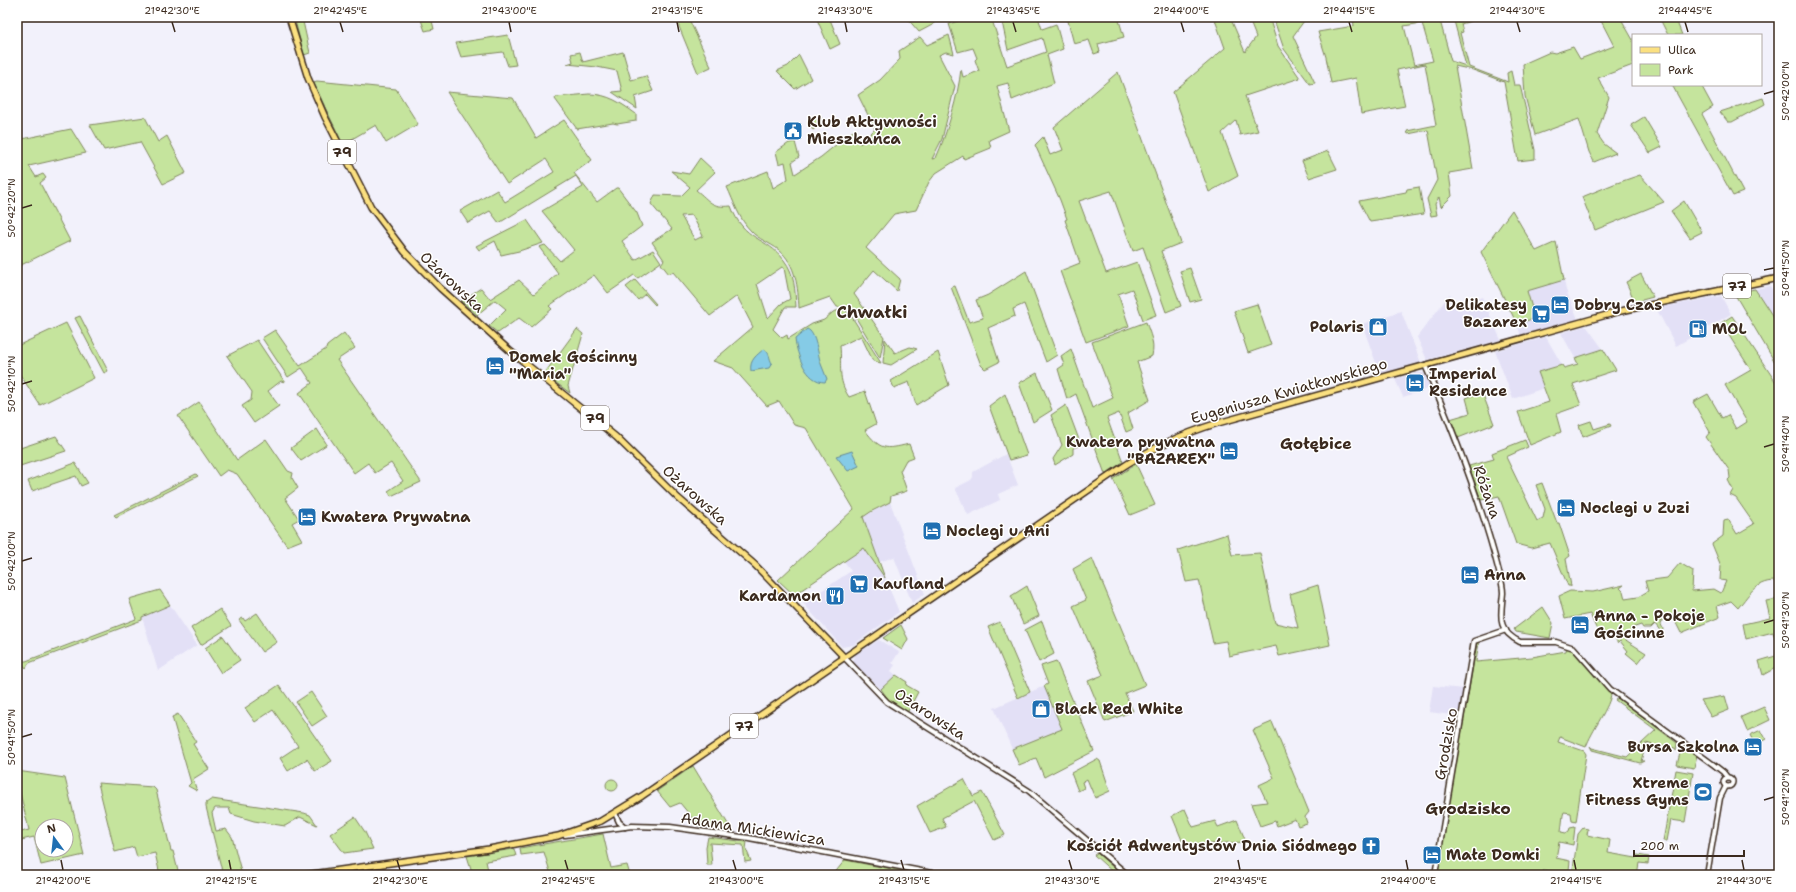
<svg xmlns="http://www.w3.org/2000/svg" width="1796" height="892" viewBox="0 0 1796 892" font-family="'Shantell Sans',sans-serif">
<style>
.built{fill:#e3e0f6}
.green{fill:#c5e49d;stroke:#80875e;fill-rule:evenodd}
.water{fill:#85cbe6;stroke:#678b96}
.lines{fill:none;stroke-linecap:round;stroke-linejoin:round}
.minor-casing{stroke:#3b2a1e;stroke-width:7}
.major-casing{stroke:#3b2a1e;stroke-width:8}
.minor{stroke:#fff;stroke-width:4}
.major{stroke:#fbe080;stroke-width:5}
.ticks{fill:none;stroke:#3b2a1e;stroke-width:1.5}
.labels{text-anchor:middle;dominant-baseline:central;stroke-width:3;stroke-linejoin:round;paint-order:stroke}
.shield{fill:#fff;stroke:#766a62;stroke-width:1}
.shield-label{font-size:14px;font-weight:bold;fill:#3b2a1e}
.poi-label{font-size:15px;font-weight:bold;fill:#3b2a1e;stroke:#fff;text-anchor:start}
.street-label{font-size:15px;fill:#3b2a1e;stroke:#fff}
.neighbourhood-label{font-size:16px;font-weight:bold;fill:#3b2a1e;stroke:#fff}
.quarter-label{font-size:17px;font-weight:bold;fill:#3b2a1e;stroke:#fff}
.neatline{fill:none;stroke:#3b2a1e;stroke-width:1.5}
.ticks-label{font-size:10px;text-anchor:middle;fill:#3b2a1e}
</style>
<rect width="100%" height="100%" fill="#f2f1fb"/>
<filter id="ink" filterUnits="userSpaceOnUse"><feTurbulence type="fractalNoise" baseFrequency=".025" numOctaves="2"/><feDisplacementMap in="SourceGraphic" scale="8" xChannelSelector="R" yChannelSelector="G"/><feConvolveMatrix kernelMatrix="1 2 1 2 8 2 1 2 1" color-interpolation-filters="sRGB"/></filter>
<g filter="url(#ink)">
<g class="built">
<polygon points="1564,280 1566,290 1578,319 1521,336 1517,324 1535,318 1527,291"/>
<polygon points="1770,286 1779,301 1779,326 1755,289"/>
<polygon points="1450,294 1458,308 1482,297 1501,340 1427,360 1417,337"/>
<polygon points="1721,296 1731,314 1676,346 1656,308"/>
<polygon points="1401,311 1421,363 1380,374 1362,324"/>
<polygon points="1584,326 1587,327 1603,349 1575,358 1561,333"/>
<polygon points="1546,337 1562,365 1538,372 1544,388 1513,399 1495,351"/>
<polygon points="1416,373 1424,373 1430,388 1403,397 1395,379"/>
<polygon points="1006,454 1018,485 998,494 1000,500 968,515 955,488 971,480 973,477 973,472"/>
<polygon points="890,502 925,594 912,603 894,557 879,562 863,517"/>
<polygon points="864,548 885,578 899,612 853,645 842,647 803,603 851,571 844,561"/>
<polygon points="170,605 197,645 158,671 142,617"/>
<polygon points="879,640 899,652 892,663 895,665 891,671 896,675 881,689 854,663 854,660 855,655"/>
<polygon points="1044,686 1062,729 1012,749 994,708"/>
<polygon points="1433,686 1464,689 1459,716 1429,712"/>
</g>
<g class="green">
<polygon points="294,17 302,17 310,53 304,55"/>
<polygon points="420,17 431,17 434,29 425,31"/>
<polygon points="675,17 688,17 711,67 698,73"/>
<polygon points="816,17 829,17 840,44 830,49"/>
<polygon points="906,17 931,17 934,24 919,32"/>
<path d="M 970,17 L 991,17 L 1007,66 L 1046,52 L 1042,38 L 1008,50 L 1001,17 L 1038,17 L 1042,29 L 1056,24 L 1063,49 L 1047,55 L 1054,83 L 1012,100 L 1008,83 L 997,86 L 1009,131 L 989,140 L 991,148 L 964,159 L 963,156 L 936,173 L 929,182 L 916,210 L 894,214 L 866,248 L 900,279 L 897,291 L 874,270 L 854,294 L 884,337 L 880,358 L 853,313 L 845,307 L 837,307 L 830,297 L 799,308 C 798,288 796,264 779,250 C 770,243 758,239 751,231 C 739,219 734,202 727,187 L 768,171 L 773,188 L 788,179 L 785,162 L 779,164 L 776,152 L 789,143 L 795,142 L 799,157 L 792,162 L 795,174 L 821,157 L 853,131 L 860,144 L 875,129 L 858,95 L 880,80 L 900,59 L 899,51 L 920,37 L 927,45 L 949,35 L 954,54 L 946,52 L 939,55 L 955,86 L 942,139 L 932,159 L 936,158 C 947,133 958,97 961,69 L 963,77 L 979,71 L 975,60 L 977,58 L 973,48 L 958,52 L 949,24 Z"/>
<polygon points="1067,17 1118,17 1124,37 1098,44 1100,52 1094,54 1089,40 1074,44"/>
<polygon points="1214,17 1230,17 1245,52 1256,37 1248,17 1269,17 1278,46 1300,78 1245,96 1258,131 1240,135 1236,120 1222,133 1238,176 1209,192 1173,92 1225,48"/>
<polygon points="1273,17 1303,17 1304,21 1293,36 1315,83 1310,84 1284,49"/>
<path d="M 1353,17 L 1439,17 L 1451,61 L 1466,66 L 1453,17 L 1484,17 L 1461,24 L 1463,32 L 1460,33 L 1469,67 L 1508,82 L 1507,73 L 1511,71 L 1514,85 L 1520,85 L 1535,150 L 1535,159 L 1518,161 L 1504,82 L 1473,70 L 1455,66 L 1473,169 L 1449,173 L 1452,196 L 1441,207 L 1439,197 L 1435,204 L 1437,215 L 1431,216 L 1427,199 L 1437,180 L 1428,130 L 1408,134 L 1407,131 L 1436,125 L 1425,64 L 1397,70 L 1405,106 L 1361,114 L 1356,78 L 1331,83 L 1326,57 L 1318,32 L 1354,26 ZM 1422,23 L 1433,61 L 1414,65 L 1404,26 Z"/>
<polygon points="1599,17 1620,17 1633,40 1633,65 1598,78 1609,97 1597,134 1604,144 1616,153 1594,162 1589,152 1579,119 1535,135 1525,96 1523,64 1550,52 1555,53 1573,47 1580,59 1614,46"/>
<polygon points="1659,17 1675,17 1682,35 1668,35"/>
<polygon points="508,35 516,65 508,66 503,52 461,57 456,43"/>
<polygon points="580,52 583,62 623,52 631,80 646,76 653,91 635,97 637,109 612,92 622,91 617,71 597,67 567,64 573,62 571,54"/>
<polygon points="799,55 811,79 795,89 777,71 788,66"/>
<polygon points="1118,72 1181,243 1161,251 1181,306 1166,312 1143,247 1133,251 1111,191 1079,201 1106,273 1137,262 1156,315 1143,320 1132,289 1118,294 1129,326 1086,342 1060,271 1080,263 1065,220 1067,219 1060,200 1035,145 1043,137 1050,155 1063,150 1054,127"/>
<polygon points="317,81 396,89 418,124 386,143 376,125 345,143 352,157 350,159 313,82"/>
<polygon points="1672,85 1701,85 1713,107 1702,114 1743,192 1733,196"/>
<polygon points="447,92 513,98 536,138 564,120 592,160 574,173 597,202 616,188 618,188 637,213 642,226 622,241 635,260 653,250 661,262 638,278 634,275 608,293 594,275 549,306 552,309 531,327 519,318 498,333 489,326 506,309 495,300 477,315 461,301 481,288 490,299 519,280 534,294 558,273 539,247 545,245 560,261 574,250 542,211 583,187 576,176 499,223 490,211 468,223 460,211 497,190 505,202 554,172 546,159 507,184"/>
<path d="M 589,94 C 608,94 621,103 636,114 L 636,121 L 617,124 L 613,123 L 577,129 L 555,99 L 556,97 Z"/>
<polygon points="1763,98 1765,104 1732,122 1728,122 1720,112"/>
<polygon points="819,115 824,122 813,130 808,122"/>
<polygon points="145,117 158,142 167,136 186,173 163,184 140,142 104,150 90,125"/>
<polygon points="1644,117 1662,147 1650,153 1631,125"/>
<polygon points="71,129 86,153 29,166 36,177 43,174 46,178 40,183 70,241 17,267 17,140"/>
<polygon points="1328,151 1337,169 1309,178 1302,161"/>
<path d="M 700,158 L 715,172 L 696,190 C 710,201 711,208 731,206 C 743,241 767,237 784,260 C 795,274 795,291 796,307 L 785,307 L 773,329 L 782,338 L 787,335 L 788,339 L 812,324 L 824,320 L 833,312 L 843,309 L 850,314 L 881,363 L 873,361 L 861,336 L 840,346 C 842,367 837,379 849,397 L 865,391 L 876,424 L 865,430 C 880,450 885,450 909,444 L 914,457 L 906,460 L 900,471 L 907,491 L 891,496 L 890,502 L 872,511 L 863,517 L 885,578 L 864,548 L 794,595 L 778,580 L 854,509 L 806,428 L 794,425 L 779,401 L 767,406 L 733,368 L 713,361 L 753,327 L 737,296 L 710,316 L 673,272 L 669,274 L 661,264 L 664,260 L 652,242 L 672,229 L 651,204 L 655,195 L 681,196 L 690,187 L 671,171 L 689,174 ZM 692,215 L 703,236 L 695,240 L 681,216 ZM 782,267 L 784,268 L 790,299 L 781,304 L 768,318 L 757,284 Z"/>
<polygon points="1640,175 1664,202 1595,230 1582,197 1614,184"/>
<polygon points="1419,187 1424,214 1370,222 1359,201 1406,192 1407,189"/>
<polygon points="1684,201 1702,232 1690,238 1671,211"/>
<polygon points="1512,210 1536,251 1556,242 1564,280 1527,291 1535,318 1517,324 1481,252"/>
<polygon points="527,220 543,243 519,251 501,255 495,241 479,250 476,246"/>
<polygon points="1190,268 1201,299 1190,302 1180,271"/>
<polygon points="1026,271 1057,355 1046,362 1024,304 1013,309 1015,316 988,328 999,362 985,369 981,365 951,287 955,286 969,322 983,318 976,300 988,295"/>
<polygon points="1641,274 1653,297 1635,302 1626,282"/>
<polygon points="635,280 656,304 655,305 645,294 638,300 626,287"/>
<polygon points="1755,289 1779,326 1779,369 1734,293"/>
<polygon points="1257,304 1271,345 1248,353 1234,311"/>
<polygon points="80,316 108,371 104,373 75,318"/>
<path d="M 1732,316 L 1779,387 L 1779,581 C 1756,580 1751,592 1738,608 L 1731,601 L 1717,606 L 1720,617 L 1681,633 L 1672,615 L 1660,622 L 1663,629 L 1662,633 L 1655,624 L 1651,628 L 1643,628 L 1641,625 L 1632,628 L 1633,633 L 1624,639 L 1646,653 L 1638,663 L 1626,653 L 1628,651 L 1620,641 L 1618,643 L 1611,632 L 1603,635 L 1596,628 L 1590,614 L 1565,619 L 1559,596 L 1570,591 L 1593,592 L 1624,585 L 1620,588 L 1623,591 L 1625,599 L 1638,597 L 1648,591 L 1645,581 L 1667,578 L 1680,563 L 1693,571 L 1692,591 L 1714,589 L 1721,593 L 1726,581 L 1720,580 L 1721,566 L 1712,544 L 1723,536 L 1724,520 L 1728,519 L 1737,534 L 1754,524 L 1736,498 L 1730,495 L 1733,490 L 1728,480 L 1730,478 L 1729,470 L 1706,437 L 1710,432 L 1693,402 L 1708,394 L 1722,418 L 1728,415 L 1736,429 L 1747,422 L 1725,385 L 1751,370 L 1721,323 Z"/>
<path d="M 1146,322 C 1150,334 1155,343 1152,356 L 1137,362 L 1150,400 L 1128,413 L 1133,429 L 1126,432 L 1119,413 L 1107,418 L 1123,462 L 1105,474 L 1076,394 L 1067,399 L 1058,369 L 1064,365 L 1061,356 L 1071,349 L 1092,408 L 1113,398 L 1092,342 Z"/>
<polygon points="66,323 94,378 40,405 17,370 17,346"/>
<polygon points="577,329 583,334 568,386 570,393 544,374"/>
<polygon points="275,330 300,366 326,349 327,346 344,333 355,348 337,360 421,482 391,496 388,491 403,481 391,463 375,473 368,463 354,473 299,393 312,383 302,368 288,377 262,338"/>
<polygon points="885,339 895,353 910,347 917,349 891,365 883,363"/>
<polygon points="257,340 285,382 281,381 268,391 279,406 254,423 242,406 251,400 252,392 227,356"/>
<polygon points="1603,349 1616,370 1573,384 1581,405 1556,414 1561,432 1530,445 1518,412 1549,402 1538,372 1562,365 1564,368 1578,364 1575,358"/>
<polygon points="938,352 949,385 916,405 909,382 894,388 891,381"/>
<polygon points="1037,373 1052,410 1033,422 1019,383"/>
<polygon points="1482,392 1494,424 1458,438 1450,419 1470,413 1466,398"/>
<polygon points="1005,394 1027,455 1009,460 989,406"/>
<polygon points="199,402 237,460 266,439 288,471 293,473 292,478 298,488 285,498 299,519 292,523 302,540 287,546 237,474 227,470 219,476 178,416"/>
<polygon points="1066,405 1081,445 1073,448 1073,454 1055,465 1053,459 1062,445 1051,415"/>
<polygon points="1591,421 1594,429 1610,424 1611,426 1583,437 1579,425"/>
<polygon points="317,429 326,443 326,445 301,461 291,448"/>
<polygon points="56,436 66,451 17,467 17,449"/>
<polygon points="1525,440 1528,447 1506,457 1537,521 1543,518 1545,509 1536,485 1542,483 1557,523 1559,523 1570,556 1566,559 1571,586 1568,586 1550,543 1531,548 1516,544 1499,496 1481,500 1469,466 1494,459 1492,453"/>
<polygon points="75,463 88,483 81,486 76,476 32,491 28,481"/>
<polygon points="1136,464 1155,505 1130,515 1113,479"/>
<polygon points="196,474 198,476 116,517 114,515"/>
<polygon points="1227,534 1232,555 1260,553 1275,623 1298,628 1290,594 1318,585 1330,645 1279,656 1276,646 1229,656 1226,641 1213,643 1199,580 1186,582 1178,550"/>
<polygon points="1092,558 1145,685 1125,693 1133,711 1105,722 1088,681 1103,675 1073,606 1086,600 1073,569"/>
<polygon points="1027,586 1039,616 1023,624 1011,596"/>
<polygon points="160,590 170,605 142,617 142,620 29,663 26,668 20,661 26,661 136,619 129,599"/>
<polygon points="1779,599 1779,639 1775,639 1773,632 1746,639 1743,624 1770,618 1766,601"/>
<polygon points="1543,607 1553,623 1550,638 1516,632 1514,629"/>
<polygon points="220,609 231,626 201,645 191,628"/>
<polygon points="257,613 277,642 262,652 239,620 243,618 245,621"/>
<polygon points="1042,621 1054,654 1039,662 1025,630"/>
<polygon points="1000,622 1030,692 1018,698 988,627"/>
<polygon points="901,625 908,639 902,650 883,638"/>
<polygon points="223,636 240,660 221,673 205,648"/>
<path d="M 1479,642 L 1476,662 L 1532,657 L 1566,651 L 1567,647 C 1585,656 1596,679 1611,693 C 1611,705 1591,732 1586,747 L 1560,737 L 1558,742 L 1584,751 L 1586,754 L 1576,822 L 1572,821 L 1571,813 L 1564,812 L 1563,815 L 1561,832 L 1566,833 L 1569,831 L 1570,828 L 1575,827 L 1573,845 L 1559,842 L 1556,858 L 1570,861 L 1569,870 L 1567,873 L 1543,870 L 1541,875 L 1437,875 L 1477,643 Z"/>
<polygon points="1779,655 1779,666 1763,675 1759,661"/>
<polygon points="1056,661 1094,751 1044,777 1036,758 1019,765 1012,749 1062,729 1044,686 1048,684 1041,666"/>
<polygon points="896,675 907,682 906,685 918,692 907,713 890,702 881,689"/>
<polygon points="279,685 332,761 315,771 307,759 288,771 280,758 298,746 273,710 255,722 245,708"/>
<polygon points="311,692 327,716 312,726 296,702"/>
<polygon points="1725,696 1729,710 1711,717 1701,700"/>
<polygon points="1618,698 1677,743 1676,751 1675,748 1657,745 1656,751 1653,751 1654,745 1646,743 1641,761 1644,761 1640,763 1592,750 1590,746 1592,748 1627,757 1656,730 1615,700"/>
<polygon points="1764,707 1770,720 1747,731 1741,717"/>
<polygon points="178,714 196,742 193,744 209,769 193,779 197,791 188,786 191,783 172,717"/>
<polygon points="1272,722 1309,812 1305,817 1307,823 1298,826 1295,819 1277,826 1275,821 1260,826 1251,804 1267,802 1259,785 1274,778 1253,730"/>
<polygon points="1761,730 1766,739 1755,745 1750,735"/>
<polygon points="1682,745 1697,755 1694,768 1677,765"/>
<polygon points="1095,760 1097,759 1100,761 1110,791 1095,798 1087,779 1082,782 1084,788 1078,791 1071,773"/>
<polygon points="693,766 731,829 699,826 680,803 670,807 657,791"/>
<polygon points="1676,770 1693,773 1685,822 1671,820 1667,841 1663,841"/>
<path d="M 17,771 L 65,778 L 84,855 L 41,865 L 34,837 L 17,841 L 17,833 L 29,830 L 17,780 ZM 42,826 L 66,826 L 66,850 L 42,850 Z"/>
<circle cx="612" cy="785" r="6"/>
<polygon points="964,779 973,796 982,792 1005,835 994,840 974,801 942,818 946,827 930,833 917,806"/>
<polygon points="98,783 153,787 156,790 171,851 173,851 179,875 160,875 155,853 137,857 134,847 115,852"/>
<polygon points="212,799 304,813 310,815 317,825 300,817 285,826 254,821 231,814 229,808 215,808 212,813 216,831 226,829 232,837 242,875 223,875 206,807 206,803"/>
<polygon points="1185,809 1193,827 1215,821 1218,827 1237,820 1246,842 1184,845 1172,816"/>
<polygon points="355,817 365,832 373,849 344,853 330,834"/>
<polygon points="1583,828 1588,829 1587,835 1610,840 1608,853 1636,858 1637,855 1649,857 1648,864 1639,863 1637,875 1572,875 1578,834"/>
<polygon points="603,834 611,868 627,865 630,875 551,875 544,852 521,855 520,848"/>
<polygon points="708,837 747,842 746,849 751,861 745,862 743,845 710,843 712,865 707,865 706,847"/>
<polygon points="514,849 516,856 486,861 489,875 473,875 467,856"/>
<polygon points="1097,853 1122,875 1116,875 1094,855"/>
<polygon points="845,860 917,874 917,875 884,875 865,872 858,873 859,875 833,875"/>
</g>
<g class="water">
<path d="M 807,329 C 816,332 818,356 821,364 C 823,369 825,374 827,379 L 825,382 C 806,382 797,355 795,339 Z"/>
<path d="M 764,349 C 770,352 769,359 772,363 L 769,368 L 751,371 C 749,360 757,355 764,349 Z"/>
<polygon points="852,451 859,466 848,471 836,456"/>
</g>
<g class="lines">
<g class="minor-casing">
<g id="minor">
<path d="M 1425,365 C 1454,432 1481,501 1499,572 C 1501,579 1503,586 1503,593 C 1501,616 1496,630 1520,642 L 1556,642 L 1574,648 L 1610,689 L 1714,765 L 1723,772 L 1727,777"/>
<polyline points="844,657 887,702 1029,791 1128,875"/>
<circle cx="1728" cy="782" r="4.5"/>
<polyline points="615,813 619,822 625,827"/>
<polyline points="565,835 632,826 670,827 749,838 942,875"/>
<polyline points="1435,875 1474,641 1506,630"/>
<polyline points="1707,875 1720,798 1726,786"/>
</g>
</g>
<g class="major-casing">
<g id="major">
<polyline points="289,17 308,78 325,117 371,207 405,252 440,288 509,350 616,437 678,498 755,565 844,657"/>
<path d="M 305,875 L 489,849 L 558,836 L 601,821 L 642,796 L 1118,470 C 1149,449 1182,434 1218,423 L 1621,311 L 1779,278"/>
</g>
</g>
<use href="#minor" class="minor"/>
<use href="#major" class="major"/>
</g>
</g>
<path class="ticks" d="M 172,22 L 175,32M 340,22 L 343,32M 509,22 L 511,32M 677,22 L 679,32M 845,22 L 847,32M 1013,22 L 1016,32M 1181,22 L 1184,32M 1349,22 L 1352,32M 1517,22 L 1520,32M 1685,22 L 1688,32M 1764,94 L 1774,91M 22,208 L 32,205M 1764,270 L 1774,268M 22,384 L 32,381M 1764,447 L 1774,444M 22,561 L 32,558M 1764,623 L 1774,620M 22,737 L 32,734M 1764,800 L 1774,797M 61,860 L 63,870M 229,860 L 231,870M 397,860 L 400,870M 565,860 L 568,870M 733,860 L 736,870M 901,860 L 904,870M 1069,860 L 1072,870M 1238,860 L 1240,870M 1406,860 L 1408,870M 1574,860 L 1576,870M 1742,860 L 1744,870"/>
<defs>
<g id="civic-square" transform="scale(1)"><rect x="-9" y="-9" width="18" height="18" rx="4" fill="#1f6fb2" stroke="#fff"/><path d="M-.6-6.5H3V-4.5H.6V-3L4-1V1h2V6H-6V1h2V-1L-.6-3ZM-1.2 2.5V6h2.4V2.5Z" fill="#fff"/></g>
<g id="hotel-square" transform="scale(1)"><rect x="-9" y="-9" width="18" height="18" rx="4" fill="#1f6fb2" stroke="#fff"/><path d="M-6-4.5h1.5V1H6V5H4.5V3h-9V5H-6ZM-4 0a1.8 1.8 0 1 1 3.6 0ZM.5 0V-2.5h3Q6-2.5 6 0Z" fill="#fff"/></g>
<g id="supermarket-square" transform="scale(1)"><rect x="-9" y="-9" width="18" height="18" rx="4" fill="#1f6fb2" stroke="#fff"/><path d="M-6-5.5h2.5l.6 2H6L4.5 2H-2.5L-4.4-4H-6ZM-1.5 3.2a1.3 1.3 0 1 0 .1 0ZM3 3.2a1.3 1.3 0 1 0 .1 0Z" fill="#fff"/></g>
<g id="shop-square" transform="scale(1)"><rect x="-9" y="-9" width="18" height="18" rx="4" fill="#1f6fb2" stroke="#fff"/><path d="M-5-2.5h2.3a2.7 3.5 0 0 1 5.4 0H5L5.5 6h-11ZM-1.5-2.5h3a1.5 2.3 0 0 0-3 0Z" fill="#fff"/></g>
<g id="fuel-square" transform="scale(1)"><rect x="-9" y="-9" width="18" height="18" rx="4" fill="#1f6fb2" stroke="#fff"/><path d="M-5.5-6h7V0h2V4h1.3V-2.5L3-4.5l.8-.8L6-3V5H2.5V1h-1V6h-7ZM-4.2-4.7v3.2H.2V-4.7Z" fill="#fff"/></g>
<g id="restaurant-square" transform="scale(1)"><rect x="-9" y="-9" width="18" height="18" rx="4" fill="#1f6fb2" stroke="#fff"/><path d="M-5-6h1v4h1v-4h1v4h1v-4h1v5L-1.5 .5V6h-2V.5L-5-1ZM5-6V6H3V1.5H1.5Q1.5-4 5-6Z" fill="#fff"/></g>
<g id="stadium-square" transform="scale(1)"><rect x="-9" y="-9" width="18" height="18" rx="4" fill="#1f6fb2" stroke="#fff"/><path d="M0-5a6.5 5 0 1 0 0 10a6.5 5 0 1 0 0-10ZM-3.5-1.8h7v3.6h-7Z" fill="#fff"/></g>
<g id="church-square" transform="scale(1)"><rect x="-9" y="-9" width="18" height="18" rx="4" fill="#1f6fb2" stroke="#fff"/><path d="M-1.2-6h2.4v3.5h3.3v2.4h-3.3V6h-2.4V-.1h-3.3v-2.4h3.3Z" fill="#fff"/></g>
</defs>
<g fill-rule="evenodd">
<use href="#civic-square" x="793" y="131"/>
<use href="#hotel-square" x="1560" y="305"/>
<use href="#supermarket-square" x="1541" y="314"/>
<use href="#shop-square" x="1378" y="327"/>
<use href="#fuel-square" x="1698" y="329"/>
<use href="#hotel-square" x="495" y="366"/>
<use href="#hotel-square" x="1415" y="383"/>
<use href="#hotel-square" x="1229" y="451"/>
<use href="#hotel-square" x="1566" y="508"/>
<use href="#hotel-square" x="307" y="517"/>
<use href="#hotel-square" x="932" y="531"/>
<use href="#hotel-square" x="1470" y="575"/>
<use href="#supermarket-square" x="859" y="584"/>
<use href="#restaurant-square" x="835" y="596"/>
<use href="#hotel-square" x="1580" y="625"/>
<use href="#shop-square" x="1041" y="709"/>
<use href="#hotel-square" x="1753" y="747"/>
<use href="#stadium-square" x="1703" y="792"/>
<use href="#church-square" x="1371" y="846"/>
<use href="#hotel-square" x="1432" y="855"/>
</g>
<g class="labels">
<g class="shield">
<rect x="328" y="140" width="28" height="24" rx="3"/>
<rect x="1723" y="274" width="28" height="24" rx="3"/>
<rect x="581" y="406" width="28" height="24" rx="3"/>
<rect x="730" y="714" width="28" height="24" rx="3"/>
</g>
<g class="shield-label">
<text x="342" y="152">79</text>
<text x="1737" y="286">77</text>
<text x="595" y="418">79</text>
<text x="744" y="726">77</text>
</g>
<g class="poi-label">
<text x="807" y="122">Klub Aktywności<tspan x="807" dy="17">Mieszkańca</tspan></text>
<text x="1527" y="305" text-anchor="end">Delikatesy<tspan x="1527" dy="17">Bazarex</tspan></text>
<text x="1574" y="305">Dobry Czas</text>
<text x="1364" y="327" text-anchor="end">Polaris</text>
<text x="1712" y="329">MOL</text>
<text x="509" y="357">Domek Gościnny<tspan x="509" dy="17">"Maria"</tspan></text>
<text x="1429" y="374">Imperial<tspan x="1429" dy="17">Residence</tspan></text>
<text x="1215" y="442" text-anchor="end">Kwatera prywatna<tspan x="1215" dy="17">"BAZAREX"</tspan></text>
<text x="1580" y="508">Noclegi u Zuzi</text>
<text x="321" y="517">Kwatera Prywatna</text>
<text x="946" y="531">Noclegi u Ani</text>
<text x="1484" y="575">Anna</text>
<text x="873" y="584">Kaufland</text>
<text x="821" y="596" text-anchor="end">Kardamon</text>
<text x="1594" y="616">Anna - Pokoje<tspan x="1594" dy="17">Gościnne</tspan></text>
<text x="1055" y="709">Black Red White</text>
<text x="1739" y="747" text-anchor="end">Bursa Szkolna</text>
<text x="1689" y="783" text-anchor="end">Xtreme<tspan x="1689" dy="17">Fitness Gyms</tspan></text>
<text x="1357" y="846" text-anchor="end">Kościół Adwentystów Dnia Siódmego</text>
<text x="1446" y="855">Małe Domki</text>
</g>
<g class="street-label">
<text transform="translate(452 282) rotate(43)">Ożarowska</text>
<text transform="translate(1289 391) rotate(-16)">Eugeniusza Kwiatkowskiego</text>
<text transform="translate(1487 492) rotate(71)">Różana</text>
<text transform="translate(695 495) rotate(42)">Ożarowska</text>
<text transform="translate(930 714) rotate(33)">Ożarowska</text>
<text transform="translate(1446 744) rotate(-80)">Grodzisko</text>
<text transform="translate(753 829) rotate(9)">Adama Mickiewicza</text>
</g>
<g class="neighbourhood-label">
<text x="1316" y="443">Gołębice</text>
<text x="1468" y="808">Grodzisko</text>
</g>
<g class="quarter-label">
<text x="872" y="312">Chwałki</text>
</g>
</g>
<rect width="1796" height="892" fill="none" stroke="#fff" stroke-width="44"/>
<rect x="1632" y="34" width="130" height="52" fill="#ffffff" stroke="#b1aaa5"/>
<rect x="1640" y="47" width="20" height="6" fill="#fbe080" stroke="#b1aaa5"/>
<text x="1668" y="54" font-size="12" fill="#3b2a1e">Ulica</text>
<rect x="1640" y="64" width="20" height="12" fill="#c5e49d" stroke="#b1aaa5"/>
<text x="1668" y="74" font-size="12" fill="#3b2a1e">Park</text>
<g transform="translate(54 838) rotate(345)"><circle r="19" fill="#ffffff" stroke="#b1aaa5"/>
<path d="M0-3L7 15L0 10L-7 15Z" fill="#1f6fb2"/>
<text y="-6" font-size="11" font-weight="bold" text-anchor="middle" fill="#3b2a1e">N</text>
</g>
<path d="M1634 850v6h110v-6" fill="none" stroke="#3b2a1e" stroke-width="2"/>
<text x="1640" y="850" font-size="12" fill="#3b2a1e" stroke="#ffffff" stroke-width="3" paint-order="stroke">200 m</text>
<rect x="22" y="22" width="1752" height="848" class="neatline"/>
<g class="ticks-label">
<text x="172" y="14">21°42'30"E</text>
<text x="340" y="14">21°42'45"E</text>
<text x="509" y="14">21°43'00"E</text>
<text x="677" y="14">21°43'15"E</text>
<text x="845" y="14">21°43'30"E</text>
<text x="1013" y="14">21°43'45"E</text>
<text x="1181" y="14">21°44'00"E</text>
<text x="1349" y="14">21°44'15"E</text>
<text x="1517" y="14">21°44'30"E</text>
<text x="1685" y="14">21°44'45"E</text>
<text transform="translate(1785 91) rotate(-90)" y="4">50°42'00"N</text>
<text transform="translate(11 208) rotate(-90)" y="4">50°42'20"N</text>
<text transform="translate(1785 268) rotate(-90)" y="4">50°41'50"N</text>
<text transform="translate(11 384) rotate(-90)" y="4">50°42'10"N</text>
<text transform="translate(1785 444) rotate(-90)" y="4">50°41'40"N</text>
<text transform="translate(11 561) rotate(-90)" y="4">50°42'00"N</text>
<text transform="translate(1785 620) rotate(-90)" y="4">50°41'30"N</text>
<text transform="translate(11 737) rotate(-90)" y="4">50°41'50"N</text>
<text transform="translate(1785 797) rotate(-90)" y="4">50°41'20"N</text>
<text x="63" y="884">21°42'00"E</text>
<text x="231" y="884">21°42'15"E</text>
<text x="400" y="884">21°42'30"E</text>
<text x="568" y="884">21°42'45"E</text>
<text x="736" y="884">21°43'00"E</text>
<text x="904" y="884">21°43'15"E</text>
<text x="1072" y="884">21°43'30"E</text>
<text x="1240" y="884">21°43'45"E</text>
<text x="1408" y="884">21°44'00"E</text>
<text x="1576" y="884">21°44'15"E</text>
<text x="1744" y="884">21°44'30"E</text>
</g>
</svg>
